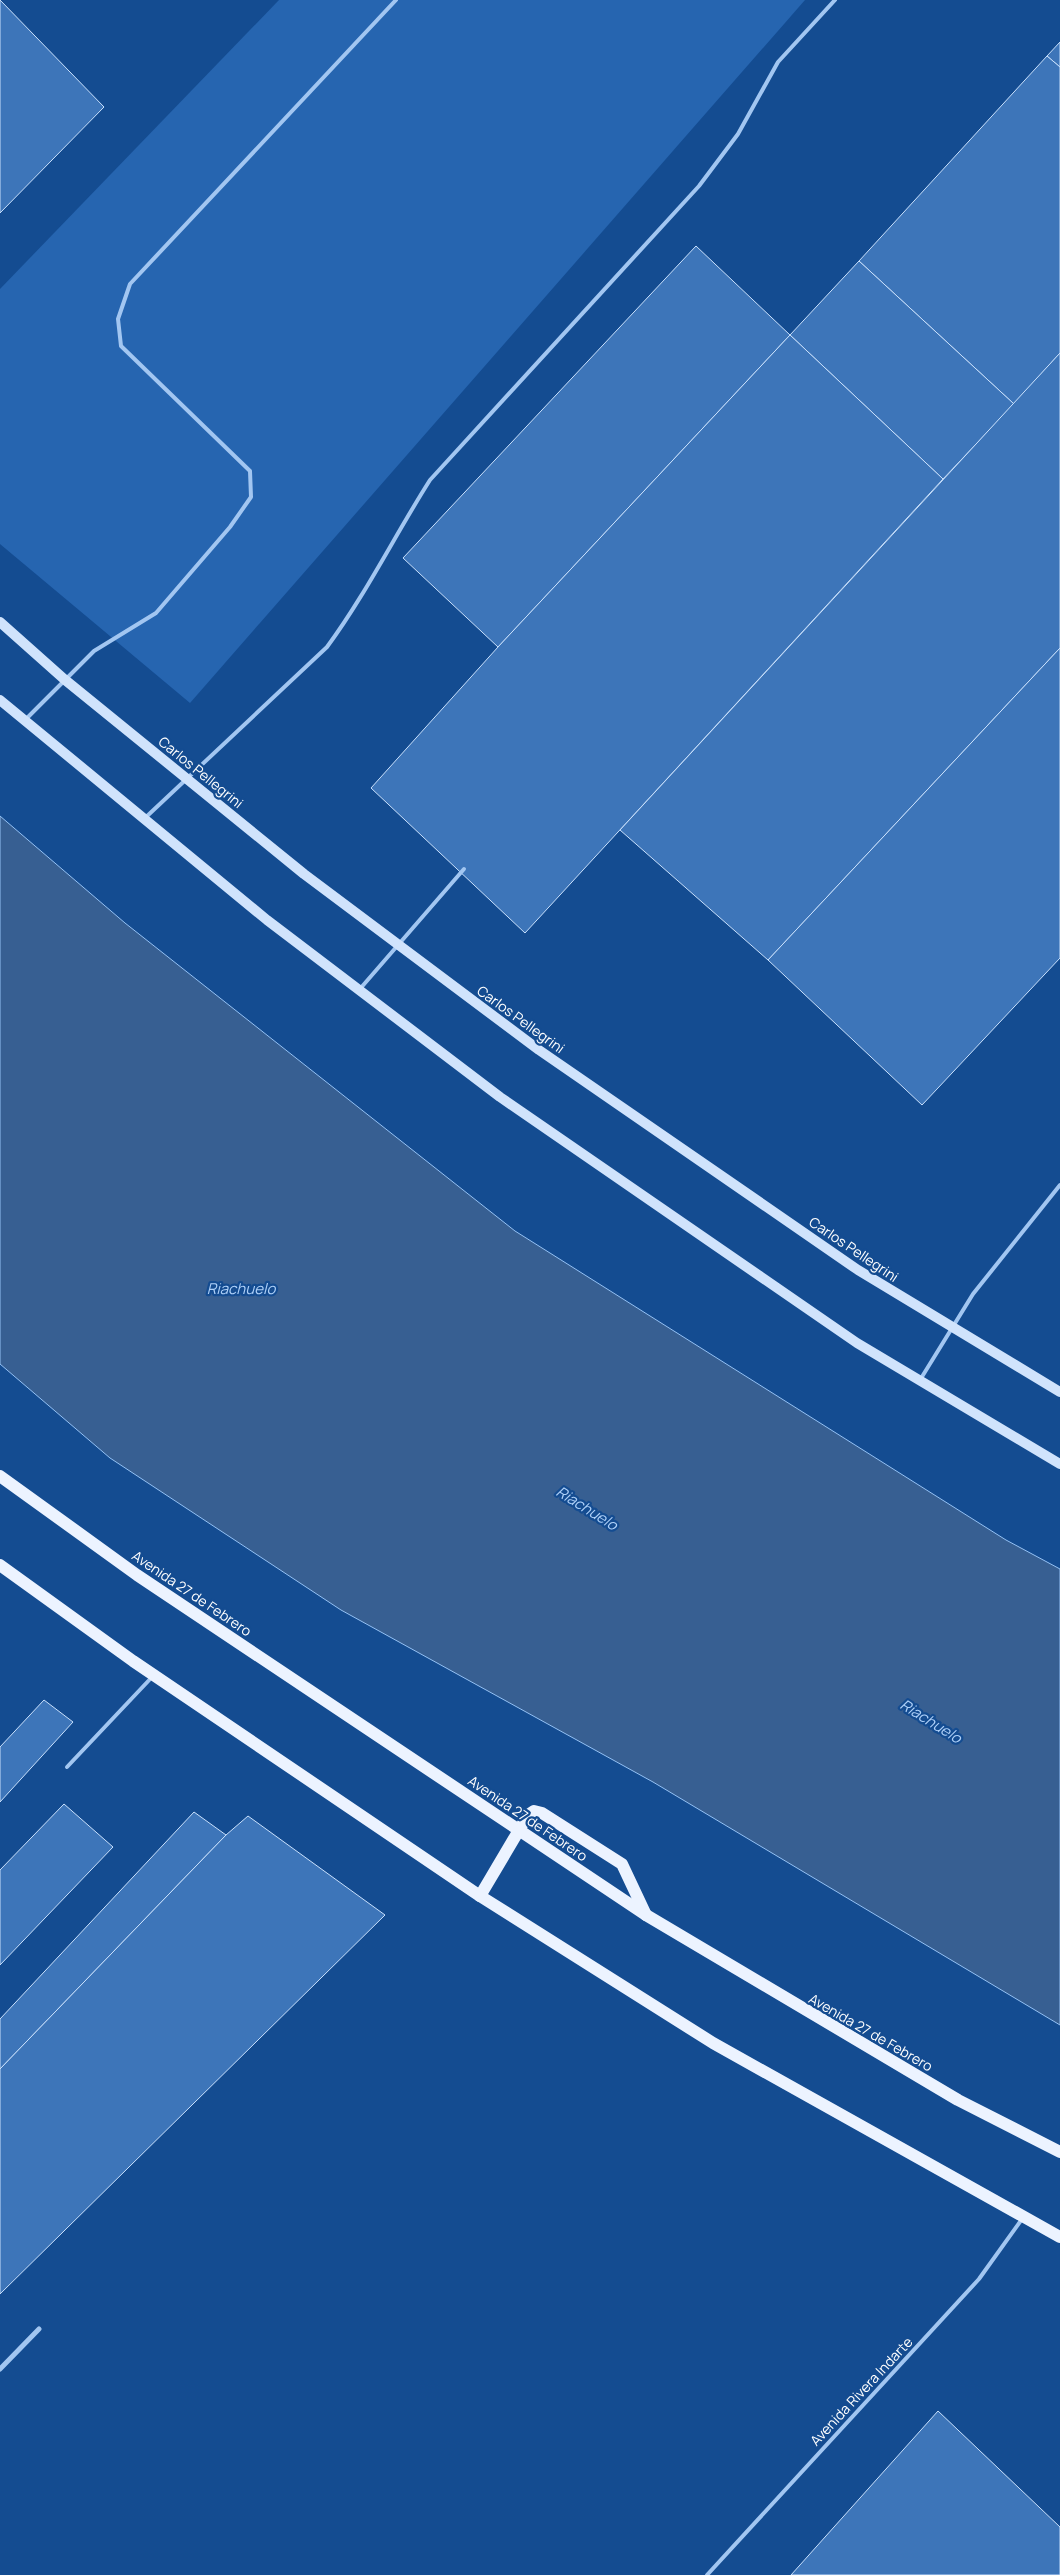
<svg xmlns="http://www.w3.org/2000/svg" width="1060" height="2575" viewBox="0 0 1060 2575" font-family="Manrope,sans-serif">
<style>
.green{fill:#2665b0}
.water{fill:#375f92;stroke:#94c1f4}
.building{fill:#3d75b9;stroke:#c9e0fc}
.lines{fill:none;stroke-linecap:round;stroke-linejoin:round}
.lane{stroke:#a2c6f1;stroke-width:4}
.street{stroke:#a2c6f1;stroke-width:5}
.secondary{stroke:#d0e3fc;stroke-width:10}
.primary{stroke:#ecf3ff;stroke-width:12}
.labels{text-anchor:middle;dominant-baseline:central;stroke-width:4.5;stroke-linejoin:round;paint-order:stroke}
.street-label{font-size:14px;fill:#fff;stroke:#144c91}
.water-label{font-size:15px;font-style:italic;fill:#aed0f8;stroke:#144c91}
</style>
<rect width="100%" height="100%" fill="#144c91"/>
<polygon class="green" points="279,0 805,0 190,703 0,544 0,289"/>
<polygon class="water" points="0,816 125,923 515,1231 1006,1540 1060,1569 1060,2025 653,1782 341,1610 110,1458 0,1364"/>
<g class="building">
<polygon points="0,0 104,107 0,213"/>
<polygon points="1060,42 1060,67 1047,56"/>
<polygon points="1047,56 1060,67 1060,353 1014,404 859,261"/>
<polygon points="696,246 790,335 498,647 403,558"/>
<polygon points="859,261 1014,404 943,479 790,335"/>
<polygon points="790,335 943,479 525,933 371,788 498,647"/>
<polygon points="1060,353 1060,648 768,960 620,830"/>
<polygon points="1060,648 1060,958 922,1105 768,960"/>
<polygon points="44,1700 73,1722 0,1802 0,1747"/>
<polygon points="64,1804 113,1847 0,1965 0,1870"/>
<polygon points="194,1812 226,1835 0,2069 0,2019"/>
<polygon points="248,1816 385,1915 0,2294 0,2069 226,1835"/>
<polygon points="938,2411 1060,2527 1060,2575 791,2575"/>
</g>
<g class="lines">
<g class="lane">
<polyline points="25,720 94,651 156,613 230,527 251,497 250,471 121,346 118,319 130,284 396,0"/>
<path d="M 145,818 L 327,647 C 366,594 395,535 430,480 L 699,186 L 738,134 L 778,62 L 835,0"/>
<polyline points="359,990 464,869"/>
<polyline points="920,1380 973,1294 1060,1185"/>
<polyline points="67,1767 153,1676"/>
<polyline points="707,2575 979,2279 1022,2219"/>
</g>
<polyline class="street" points="0,2369 39,2329"/>
<g class="secondary">
<polyline points="0,622 64,679 304,874 539,1050 858,1270 1060,1392"/>
<polyline points="0,700 267,920 500,1097 857,1343 1060,1464"/>
</g>
<g class="primary">
<polyline points="0,1476 137,1575 646,1915 958,2100 1060,2152"/>
<polyline points="0,1565 133,1661 480,1896 713,2043 1060,2237"/>
<polyline points="480,1896 528,1815 534,1811 542,1813 622,1864 646,1915"/>
</g>
</g>
<g class="labels">
<g class="street-label">
<text transform="translate(201 772) rotate(39)">Carlos Pellegrini</text>
<text transform="translate(521 1019) rotate(36)">Carlos Pellegrini</text>
<text transform="translate(854 1249) rotate(34)">Carlos Pellegrini</text>
<text transform="translate(192 1593) rotate(34)">Avenida 27 de Febrero</text>
<text transform="translate(528 1818) rotate(34)">Avenida 27 de Febrero</text>
<text transform="translate(871 2032) rotate(30)">Avenida 27 de Febrero</text>
<text transform="translate(861 2391) rotate(-47)">Avenida Rivera Indarte</text>
</g>
<g class="water-label">
<text x="241" y="1288">Riachuelo</text>
<text transform="translate(587 1508) rotate(32)">Riachuelo</text>
<text transform="translate(931 1721) rotate(32)">Riachuelo</text>
</g>
</g>
</svg>
